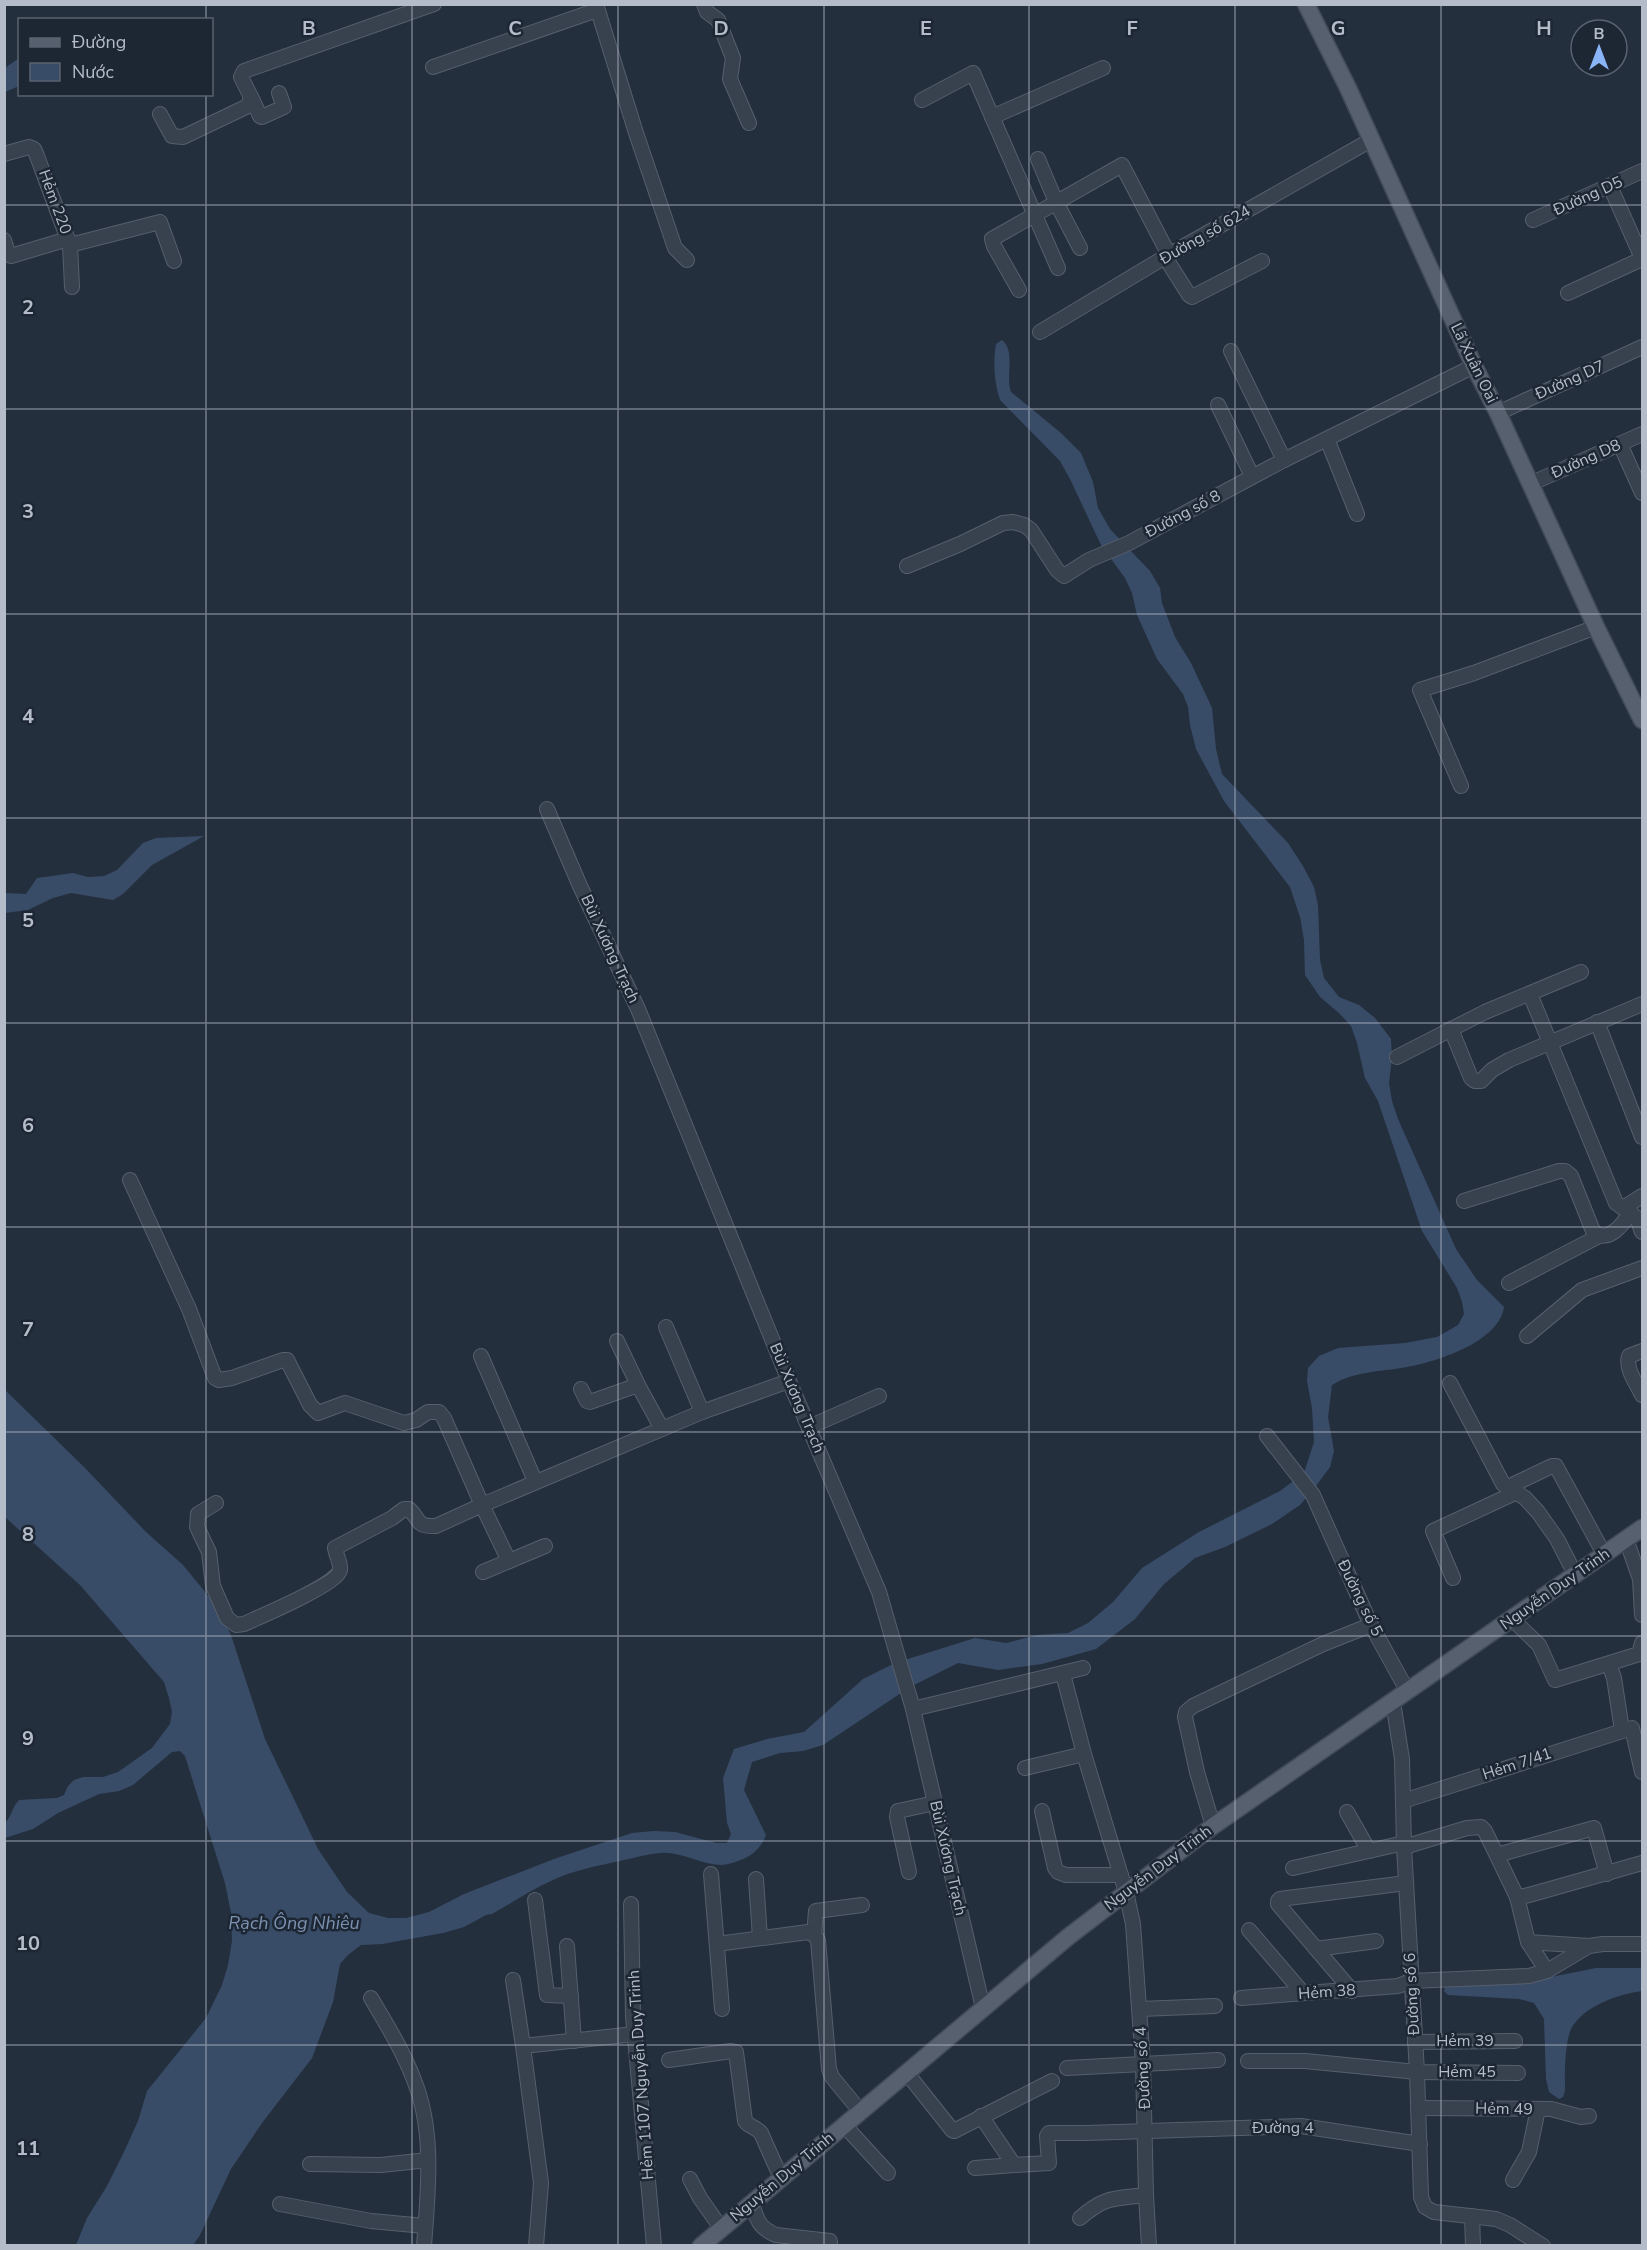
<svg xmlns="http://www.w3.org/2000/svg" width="1647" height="2250" viewBox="0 0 1647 2250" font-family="'Nunito Sans',sans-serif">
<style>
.water{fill:#394c67}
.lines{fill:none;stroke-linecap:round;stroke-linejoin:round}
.minor-casing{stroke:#565f6c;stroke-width:16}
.major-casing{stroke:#414a57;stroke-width:19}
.minor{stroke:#38414e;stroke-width:14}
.major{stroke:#56606e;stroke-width:16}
.grid{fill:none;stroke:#b4bcc9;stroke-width:1.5;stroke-opacity:0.55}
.labels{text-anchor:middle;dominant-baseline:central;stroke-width:5;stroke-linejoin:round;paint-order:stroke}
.street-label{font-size:16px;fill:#b4bcc9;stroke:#1d2633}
.water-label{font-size:18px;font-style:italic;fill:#7c92b1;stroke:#1d2633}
.grid-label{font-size:20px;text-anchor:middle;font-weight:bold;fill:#b4bcc9;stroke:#1d2633;stroke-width:5;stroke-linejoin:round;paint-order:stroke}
</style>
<rect width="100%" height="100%" fill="#242f3e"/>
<g class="water">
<polygon points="19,58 19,86 5,92 5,68"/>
<path d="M 1002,340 C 1016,351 1005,376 1011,392 L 1061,433 L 1081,453 L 1093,482 L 1098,508 L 1110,529 L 1150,571 L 1160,588 L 1162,603 L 1175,637 L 1191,663 L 1212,708 L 1216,749 L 1222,774 L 1288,843 L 1303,866 L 1314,887 L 1318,905 L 1320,960 L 1324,978 L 1339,997 L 1359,1005 L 1375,1018 L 1391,1039 L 1392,1058 L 1389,1083 L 1392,1101 L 1398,1119 L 1456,1249 L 1477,1280 L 1504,1307 C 1499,1341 1441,1360 1412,1366 C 1384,1372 1356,1370 1332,1385 L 1328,1417 L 1334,1451 L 1330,1467 L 1313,1490 L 1300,1505 L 1272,1524 L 1225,1547 L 1195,1558 L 1164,1584 L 1135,1619 L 1096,1649 L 1042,1664 L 998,1670 L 958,1663 L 910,1687 L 823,1745 L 803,1751 L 780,1753 L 752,1762 L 744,1790 L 766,1835 C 760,1852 746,1860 728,1864 C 707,1869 684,1851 661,1853 C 647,1854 633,1858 620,1861 C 597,1866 574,1870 553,1880 C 532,1889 512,1903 492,1914 L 486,1915 L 464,1927 L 443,1933 L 382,1944 L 361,1945 L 348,1955 L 340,1964 L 333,2002 L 312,2058 L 262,2123 L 231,2169 L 200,2235 L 193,2245 L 76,2245 L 87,2218 L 107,2186 L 124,2152 L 138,2121 L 147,2091 L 206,2018 L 222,1985 L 228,1965 L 232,1941 L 231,1913 L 225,1883 L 185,1756 L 180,1751 L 172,1752 L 133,1785 L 119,1791 L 99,1794 L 58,1813 L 33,1829 L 5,1838 L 5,1823 C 12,1816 12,1807 19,1800 L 57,1798 L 64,1795 L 68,1786 L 74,1780 L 83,1777 L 103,1777 L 118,1772 L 152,1748 L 170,1724 L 172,1712 L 169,1698 L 164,1682 L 80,1585 L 5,1517 L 4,1389 L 85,1468 L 146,1532 L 183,1565 L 215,1604 L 231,1635 L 265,1739 L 318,1849 L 347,1892 L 369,1913 L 388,1918 L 406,1918 L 429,1912 L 464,1894 L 554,1859 L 632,1833 L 654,1831 L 675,1832 L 716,1843 L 727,1843 L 731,1834 L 727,1823 L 723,1778 L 734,1749 L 767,1739 L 804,1732 L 863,1679 L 895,1663 L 975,1638 L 1006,1643 L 1037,1635 L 1068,1633 L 1088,1623 L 1113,1602 L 1142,1568 L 1199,1532 L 1280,1491 L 1304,1473 L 1314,1442 L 1312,1408 L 1307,1381 L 1308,1368 L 1319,1356 L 1338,1348 L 1405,1343 L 1437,1337 L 1458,1325 L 1464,1314 L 1462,1302 L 1457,1288 L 1422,1231 L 1378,1101 L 1365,1078 L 1357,1043 L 1351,1026 L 1339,1013 L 1320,997 L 1305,975 L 1304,940 L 1300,917 L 1290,887 L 1224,801 L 1196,749 L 1190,725 L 1188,707 L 1183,694 L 1157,659 L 1137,615 L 1132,593 L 1125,578 L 1101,545 L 1070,479 L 1060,461 L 1000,400 C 994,382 993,362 996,344 Z"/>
<polygon points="204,836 152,865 123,894 113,900 71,893 53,898 28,910 5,913 5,893 26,894 37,878 73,873 88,877 104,876 117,870 143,843 156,838"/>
<path d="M 1596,1968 L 1642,1968 L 1642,1991 C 1619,1994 1583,2006 1571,2029 C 1567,2037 1565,2060 1565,2070 C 1564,2080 1567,2088 1563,2097 L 1559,2099 L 1549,2092 L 1546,2079 L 1544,2019 L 1534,2003 L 1519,1999 L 1448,1995 L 1444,1991 L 1447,1982 L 1541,1979 Z"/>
</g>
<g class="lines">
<g class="minor-casing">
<g id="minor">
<polyline points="596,4 636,133 675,248 687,260"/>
<polyline points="704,4 707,12 718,20 733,58 730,79 749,123"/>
<polyline points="433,67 597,10"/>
<polyline points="251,97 260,116 262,117 284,107 279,93"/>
<polyline points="922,100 973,73 1058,268"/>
<polyline points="160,114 172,136 183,137 248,106 251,97 241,77 244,71 434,4"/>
<polyline points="992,117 1103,68"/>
<polyline points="4,154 29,147 34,149 37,156 70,245 72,287"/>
<polyline points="1038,159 1056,202 1080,248"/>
<polyline points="1610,186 1642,258"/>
<polyline points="1533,220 1642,171"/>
<polyline points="4,240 8,253 11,256 68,239"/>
<polyline points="70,245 160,222 174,261"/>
<polyline points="1165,257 1189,295 1192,297 1262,261"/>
<polyline points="1019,290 994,246 992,239 1122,165 1169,255"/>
<polyline points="1568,293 1642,259"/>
<polyline points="1040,332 1165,257 1371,140"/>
<polyline points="1231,351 1284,460"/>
<polyline points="1218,405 1252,476"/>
<polyline points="1498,413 1642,347"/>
<polyline points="1327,439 1357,514"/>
<polyline points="1620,444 1642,493"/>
<polyline points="1530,484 1642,434"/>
<polyline points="907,566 960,544 1003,523 1013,522 1024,525 1031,530 1057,570 1064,576 1089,560 1129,543 1284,460 1474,366"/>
<polyline points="1461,786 1420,690 1474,673 1596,627"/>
<polyline points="547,809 580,886 638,1009 789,1381 879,1592 913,1709 983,2008"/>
<polyline points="1530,994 1616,1203 1637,1218 1642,1232"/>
<polyline points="1597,1022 1642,1137"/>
<polyline points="1451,1029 1471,1078 1475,1081 1481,1081 1492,1070 1509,1060 1642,1004"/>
<polyline points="1397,1057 1485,1012 1581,972"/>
<polyline points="130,1180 189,1309 215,1378 219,1380 232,1378 283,1360 287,1360 310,1405 318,1413 345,1403 404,1423 416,1420 428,1412 439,1412 444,1418 482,1505 702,1412 789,1381"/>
<path d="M 1464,1201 L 1559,1171 L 1565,1171 L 1571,1176 L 1593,1231 C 1608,1245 1623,1224 1631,1212"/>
<polyline points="1623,1208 1642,1196"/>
<polyline points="1509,1283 1599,1236"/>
<polyline points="666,1327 702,1412"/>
<polyline points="1527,1336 1582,1290 1642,1268"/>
<polyline points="617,1341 638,1385 662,1429"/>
<path d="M 1642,1351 L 1629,1356 C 1625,1369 1637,1384 1642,1395"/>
<polyline points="481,1356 535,1481"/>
<polyline points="1450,1383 1503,1484 1525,1498 1538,1512 1557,1539 1575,1574"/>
<polyline points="581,1389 587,1401 590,1402 638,1385"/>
<polyline points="809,1427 879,1396"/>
<polyline points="1267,1436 1313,1495 1371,1625 1408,1692"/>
<polyline points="1508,1487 1552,1466 1556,1466 1604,1554"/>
<path d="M 216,1503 L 198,1514 L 197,1527 L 209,1552 L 213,1586 L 227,1618 L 236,1625 L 244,1624 C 259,1617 338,1584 340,1570 C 341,1563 336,1555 335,1548 L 392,1518 L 404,1509 L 409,1509 C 421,1520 415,1527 436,1526 L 482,1505 L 509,1561"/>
<polyline points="1626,1539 1640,1579 1642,1615"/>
<polyline points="483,1572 545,1546"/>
<polyline points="1453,1578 1433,1531 1517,1492"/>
<polyline points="1512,1619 1539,1645 1555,1680 1639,1654 1642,1643"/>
<polyline points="1609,1664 1614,1678 1622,1730"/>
<polyline points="1063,1674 1084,1754 1126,1892 1133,1924 1143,2064 1146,2195 1149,2246"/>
<polyline points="1393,1702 1402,1759 1404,1847 1417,2072 1421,2197 1425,2207 1434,2212 1496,2219 1510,2225 1543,2246"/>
<polyline points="913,1709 1083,1668"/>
<polyline points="1025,1768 1084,1754"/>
<polyline points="1403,1801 1632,1728 1642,1772"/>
<polyline points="1042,1811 1055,1868 1058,1872 1066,1875 1121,1875"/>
<polyline points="1347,1812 1369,1851"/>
<polyline points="1213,1826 1197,1772 1185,1717 1186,1712 1193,1706 1323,1644 1371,1625"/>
<polyline points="1404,1847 1467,1828 1481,1827 1485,1831 1517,1897 1529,1895 1642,1863"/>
<polyline points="1497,1855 1594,1828 1607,1874"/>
<polyline points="1293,1868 1404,1843"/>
<polyline points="909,1872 897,1817 898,1811 935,1803"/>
<polyline points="711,1874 722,2009"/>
<polyline points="756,1879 760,1938"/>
<polyline points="1517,1897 1528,1942"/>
<polyline points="535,1900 547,1995 571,1996"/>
<polyline points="631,1904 633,2016 654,2246"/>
<polyline points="1249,1930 1303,1993"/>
<polyline points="814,1935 816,1911 862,1905"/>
<polyline points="717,1944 808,1932 814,1935 818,1940 829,2069 832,2077 860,2111"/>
<polyline points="567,1946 574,2041"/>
<polyline points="1316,1949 1376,1941"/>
<polyline points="1547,1971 1528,1942 1589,1946"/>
<polyline points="513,1980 523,2046 635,2034"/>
<polyline points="1352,1991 1278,1904 1278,1901 1280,1899 1406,1883"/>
<path d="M 371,1998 C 387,2025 403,2051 414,2080 C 435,2132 428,2191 424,2246"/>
<polyline points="1241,1998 1398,1986 1411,1981 1529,1976 1547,1971 1589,1946 1603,1944 1642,1944"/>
<polyline points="1140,2009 1215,2006"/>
<polyline points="1415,2042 1515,2041"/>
<polyline points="523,2046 541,2183 536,2246"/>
<path d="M 669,2060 L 731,2051 L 736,2052 L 745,2121 C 749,2127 756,2127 761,2133 L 781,2178"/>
<polyline points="1248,2061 1305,2061 1417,2072 1518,2073"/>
<polyline points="1067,2068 1218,2060"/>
<polyline points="906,2072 952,2130 954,2131 1052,2081"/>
<polyline points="1418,2108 1551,2109 1581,2117 1589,2116"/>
<polyline points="981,2116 1014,2165 1049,2163 1047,2136 1049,2133 1086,2133 1301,2126 1420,2144"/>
<polyline points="844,2125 888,2173"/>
<polyline points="310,2164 381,2165 428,2160"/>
<polyline points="975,2168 1014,2165"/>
<polyline points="690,2179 700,2198 721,2228"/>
<polyline points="1513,2180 1529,2152 1538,2109"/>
<path d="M 752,2202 C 756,2219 759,2228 776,2235 L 830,2241 L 830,2246"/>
<polyline points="280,2204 371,2221 425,2226"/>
<polyline points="1472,2216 1473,2246"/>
<path d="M 1080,2218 C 1105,2196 1114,2199 1146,2195"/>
</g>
</g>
<g class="major-casing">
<g id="major">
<polyline points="1306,4 1348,88 1474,366 1498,413 1596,627 1642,720"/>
<polyline points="701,2246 1068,1937 1213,1826 1642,1528"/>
</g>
</g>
<use href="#minor" class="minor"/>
<use href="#major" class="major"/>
</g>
<path class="grid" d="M 206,4 L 206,20M 412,4 L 412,2246M 618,4 L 618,2246M 824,4 L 824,2246M 1029,4 L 1029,2246M 1235,4 L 1235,2246M 1441,4 L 1441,2246M 206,94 L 206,2246M 4,205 L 1642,205M 4,409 L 1642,409M 4,614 L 1642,614M 4,818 L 1642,818M 4,1023 L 1642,1023M 4,1227 L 1642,1227M 4,1432 L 1642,1432M 4,1636 L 1642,1636M 4,1841 L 1642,1841M 4,2045 L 1642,2045"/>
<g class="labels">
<g class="street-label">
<text transform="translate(1588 196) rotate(-24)">Đường D5</text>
<text transform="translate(55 202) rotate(70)">Hẻm 220</text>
<text transform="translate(1205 235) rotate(-30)">Đường số 624</text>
<text transform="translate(1474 363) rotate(64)">Lã Xuân Oai</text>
<text transform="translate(1570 380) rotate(-24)">Đường D7</text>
<text transform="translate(1586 459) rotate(-24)">Đường D8</text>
<text transform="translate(1183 514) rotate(-28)">Đường số 8</text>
<text transform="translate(610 949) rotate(65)">Bùi Xương Trạch</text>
<text transform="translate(797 1398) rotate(67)">Bùi Xương Trạch</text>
<text transform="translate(1555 1589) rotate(-35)">Nguyễn Duy Trinh</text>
<text transform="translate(1360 1598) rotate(64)">Đường số 5</text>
<text transform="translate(1517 1764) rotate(-18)">Hẻm 7/41</text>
<text transform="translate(948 1858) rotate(77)">Bùi Xương Trạch</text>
<text transform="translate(1158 1868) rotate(-37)">Nguyễn Duy Trinh</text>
<text transform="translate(1327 1992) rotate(-4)">Hẻm 38</text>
<text transform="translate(1412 1994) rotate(-93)">Đường số 6</text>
<text x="1465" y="2041">Hẻm 39</text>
<text transform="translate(1143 2068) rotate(-93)">Đường số 4</text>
<text x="1467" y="2072">Hẻm 45</text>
<text transform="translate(641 2075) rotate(-94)">Hẻm 1107 Nguyễn Duy Trinh</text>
<text transform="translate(1504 2109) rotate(1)">Hẻm 49</text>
<text x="1283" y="2128">Đường 4</text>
<text transform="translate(782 2177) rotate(-40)">Nguyễn Duy Trinh</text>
</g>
<g class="water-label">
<text x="294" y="1923">Rạch Ông Nhiêu</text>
</g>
</g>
<g class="grid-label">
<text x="309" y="35">B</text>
<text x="515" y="35">C</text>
<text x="721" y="35">D</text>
<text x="926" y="35">E</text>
<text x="1132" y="35">F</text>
<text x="1338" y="35">G</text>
<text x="1544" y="35">H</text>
<text x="28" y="314">2</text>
<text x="28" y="518">3</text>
<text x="28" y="723">4</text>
<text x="28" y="927">5</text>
<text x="28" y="1132">6</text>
<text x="28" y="1336">7</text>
<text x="28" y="1541">8</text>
<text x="28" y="1745">9</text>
<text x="28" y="1950">10</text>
<text x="28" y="2155">11</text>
</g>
<rect width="1647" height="2250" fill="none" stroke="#b4bcc9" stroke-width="12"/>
<rect x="18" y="18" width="195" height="78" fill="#1d2633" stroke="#59626f" stroke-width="1.5"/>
<rect x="30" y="38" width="30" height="9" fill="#56606e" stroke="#59626f" stroke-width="1.5"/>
<text x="72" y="48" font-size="18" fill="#b4bcc9">Đường</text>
<rect x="30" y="63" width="30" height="18" fill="#394c67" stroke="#59626f" stroke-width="1.5"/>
<text x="72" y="78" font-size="18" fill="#b4bcc9">Nước</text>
<g transform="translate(1599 48)"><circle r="28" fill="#1d2633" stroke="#59626f" stroke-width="1.5"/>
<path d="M0-4.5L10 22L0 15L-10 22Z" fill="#8ab4f8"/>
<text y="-9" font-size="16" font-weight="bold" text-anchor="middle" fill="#b4bcc9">B</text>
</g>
</svg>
